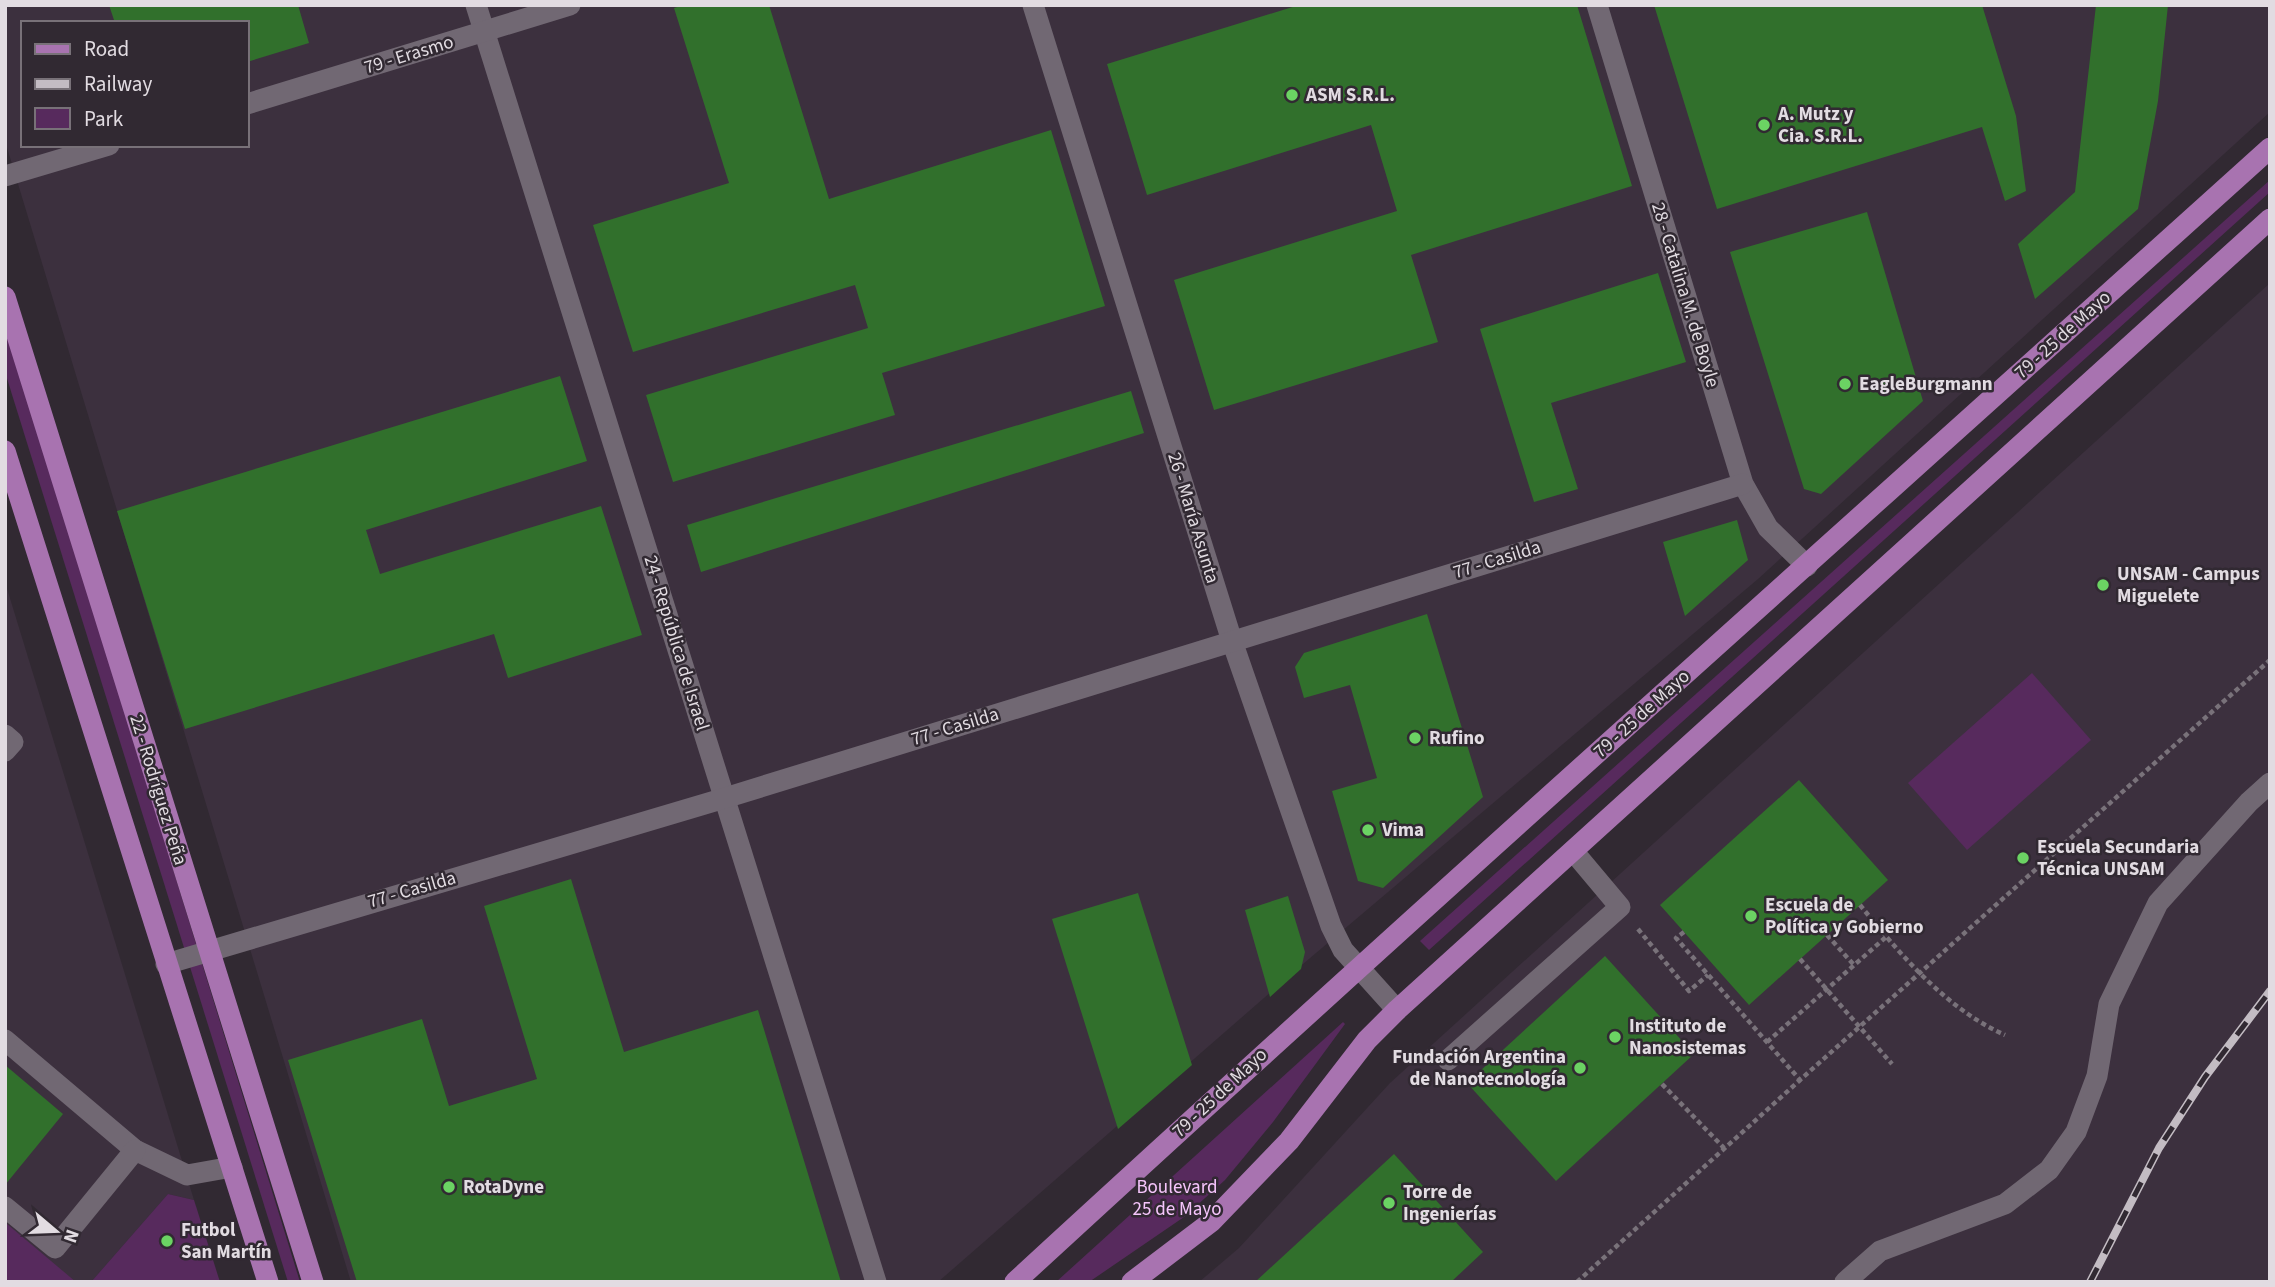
<svg xmlns="http://www.w3.org/2000/svg" width="2275" height="1287" viewBox="0 0 2275 1287" font-family="'Source Sans 3',sans-serif">
<style>
.built{fill:#3c303e;fill-rule:evenodd}
.green{fill:#572a5d}
.building{fill:#31702c}
.lines{fill:none;stroke-linecap:round;stroke-linejoin:round}
.path{stroke:#79727a;stroke-width:4.5;stroke-dasharray:5 3.5;stroke-linecap:butt}
.minor{stroke:#716873;stroke-width:21}
.major{stroke:#a873b0;stroke-width:21}
.rail-casing{stroke:#c3bcc3;stroke-width:8}
.rail{stroke:#312932;stroke-width:5;stroke-dasharray:16;stroke-linecap:butt}
.poi-dot{fill:#6bd363;stroke:#312932;stroke-width:2.5}
.labels{text-anchor:middle;dominant-baseline:central;stroke-width:5;stroke-linejoin:round;paint-order:stroke}
.street-label{font-size:19px;fill:#e2dce2;stroke:#312932}
.poi-label{font-size:19px;font-weight:bold;fill:#e2dce2;stroke:#312932;text-anchor:start}
.park-label{font-size:19px;fill:#f6c5fc;stroke:#312932}
</style>
<rect width="100%" height="100%" fill="#312932"/>
<g class="built">
<path d="M 5,5 L 2270,5 L 2270,112 L 1758,579 L 1303,964 L 938,1282 L 351,1282 L 5,141 ZM 23,23 L 247,23 L 247,145 L 23,145 Z"/>
<polygon points="2270,283 2270,1282 1199,1282 1239,1248 1390,1083"/>
<polygon points="5,582 194,1200 168,1194 91,1282 76,1282 5,1226"/>
</g>
<g class="green">
<polygon points="2270,180 2270,192 1429,950 1420,941"/>
<polygon points="5,323 300,1282 288,1282 5,372"/>
<polygon points="2032,673 2091,740 1967,850 1908,783"/>
<polygon points="1343,1022 1345,1024 1273,1122 1225,1180 1184,1217 1089,1282 1056,1282"/>
<polygon points="168,1194 194,1200 220,1282 91,1282"/>
<polygon points="7,1224 76,1282 5,1282"/>
</g>
<g class="building">
<polygon points="109,5 298,5 309,43 247,62 247,23 115,23"/>
<polygon points="684,5 769,5 829,199 1051,130 1105,306 882,373 895,415 673,482 646,395 868,328 855,285 633,352 593,225 729,183 674,8"/>
<polygon points="1299,5 1577,5 1632,186 1411,255 1438,342 1214,410 1174,280 1397,211 1371,125 1147,195 1107,64"/>
<polygon points="1654,5 1982,5 2016,116 2026,191 2005,201 1982,127 1717,209"/>
<polygon points="2096,5 2168,5 2158,101 2138,209 2035,299 2018,244 2075,192"/>
<polygon points="1867,212 1923,401 1821,494 1804,489 1730,252"/>
<polygon points="1658,273 1686,362 1551,403 1578,489 1534,502 1480,329"/>
<polygon points="560,376 587,461 366,530 380,574 601,506 642,635 508,678 494,634 185,729 117,511"/>
<polygon points="1131,391 1144,433 701,572 687,525"/>
<polygon points="1737,520 1748,560 1685,616 1663,542"/>
<polygon points="1427,614 1483,797 1383,888 1358,881 1332,791 1377,778 1350,685 1304,698 1295,667 1304,653"/>
<polygon points="1799,780 1888,880 1749,1005 1660,905"/>
<polygon points="571,879 624,1052 758,1010 841,1282 357,1282 288,1060 422,1019 449,1106 537,1079 484,906"/>
<polygon points="1138,893 1192,1065 1118,1129 1052,919"/>
<polygon points="1288,896 1305,952 1301,969 1270,997 1245,910"/>
<polygon points="1605,956 1694,1054 1556,1181 1467,1083"/>
<polygon points="5,1065 63,1114 5,1185"/>
<polygon points="1394,1154 1483,1252 1451,1282 1255,1282"/>
</g>
<g class="lines">
<g class="path">
<path d="M 1860,905 C 1900,954 1946,1009 2005,1035"/>
<polyline points="1638,929 1689,991 1708,975"/>
<polyline points="1684,932 1676,938 1800,1080 2270,660"/>
<polyline points="1827,935 1854,965"/>
<polyline points="1800,959 1892,1064"/>
<polyline points="1767,1042 1886,937"/>
<polyline points="1662,1084 1724,1148"/>
<polyline points="1577,1282 1800,1080"/>
</g>
<g class="minor">
<polyline points="476,5 876,1282"/>
<polyline points="1033,5 1232,641 1331,926 1343,950 1397,1010"/>
<polyline points="1597,5 1743,484 1768,528 1807,566"/>
<polyline points="247,104 570,5"/>
<polyline points="5,176 109,145"/>
<polyline points="5,735 13,742 5,751"/>
<polyline points="166,964 725,798 1743,484"/>
<polyline points="5,1040 135,1150 187,1175 232,1167"/>
<polyline points="1448,1060 1620,907 1573,851"/>
<polyline points="5,1207 55,1248 135,1150"/>
<polyline points="1845,1282 1880,1251 2005,1204 2049,1170 2076,1132 2097,1076 2109,1004 2158,903 2249,802 2270,783"/>
</g>
<g class="major">
<polyline points="5,297 313,1282"/>
<polyline points="5,451 268,1282"/>
<path d="M 1015,1282 C 1430,900 1851,526 2270,148"/>
<polyline points="1132,1282 1211,1222 1289,1141 1367,1040 1397,1010 2270,219"/>
</g>
<g class="rail-casing">
<polyline id="rail" points="2090,1282 2159,1148 2205,1077 2270,991"/>
</g>
<use href="#rail" class="rail"/>
</g>
<g class="poi-dot">
<circle cx="1292" cy="95" r="7"/>
<circle cx="1764" cy="125" r="7"/>
<circle cx="1845" cy="384" r="7"/>
<circle cx="2103" cy="585" r="7"/>
<circle cx="1415" cy="738" r="7"/>
<circle cx="1368" cy="830" r="7"/>
<circle cx="2023" cy="858" r="7"/>
<circle cx="1751" cy="916" r="7"/>
<circle cx="1615" cy="1037" r="7"/>
<circle cx="1580" cy="1068" r="7"/>
<circle cx="449" cy="1187" r="7"/>
<circle cx="1389" cy="1203" r="7"/>
<circle cx="167" cy="1241" r="7"/>
</g>
<g class="labels">
<g class="street-label">
<text transform="translate(409 55) rotate(-17)">79 - Erasmo</text>
<text transform="translate(1685 295) rotate(73)">28 - Catalina M. de Boyle</text>
<text transform="translate(2063 335) rotate(-42)">79 - 25 de Mayo</text>
<text transform="translate(1193 518) rotate(73)">26 - María Asunta</text>
<text transform="translate(1497 560) rotate(-17)">77 - Casilda</text>
<text transform="translate(676 643) rotate(73)">24 - República de Israel</text>
<text transform="translate(1642 714) rotate(-42)">79 - 25 de Mayo</text>
<text transform="translate(955 727) rotate(-17)">77 - Casilda</text>
<text transform="translate(158 790) rotate(73)">22 - Rodríguez Peña</text>
<text transform="translate(412 890) rotate(-16)">77 - Casilda</text>
<text transform="translate(1220 1093) rotate(-43)">79 - 25 de Mayo</text>
</g>
<g class="poi-label">
<text x="1306" y="95">ASM S.R.L.</text>
<text x="1778" y="114">A. Mutz y<tspan x="1778" dy="22">Cia. S.R.L.</tspan></text>
<text x="1859" y="384">EagleBurgmann</text>
<text x="2117" y="574">UNSAM - Campus<tspan x="2117" dy="22">Miguelete</tspan></text>
<text x="1429" y="738">Rufino</text>
<text x="1382" y="830">Vima</text>
<text x="2037" y="847">Escuela Secundaria<tspan x="2037" dy="22">Técnica UNSAM</tspan></text>
<text x="1765" y="905">Escuela de<tspan x="1765" dy="22">Política y Gobierno</tspan></text>
<text x="1629" y="1026">Instituto de<tspan x="1629" dy="22">Nanosistemas</tspan></text>
<text x="1566" y="1057" text-anchor="end">Fundación Argentina<tspan x="1566" dy="22">de Nanotecnología</tspan></text>
<text x="463" y="1187">RotaDyne</text>
<text x="1403" y="1192">Torre de<tspan x="1403" dy="22">Ingenierías</tspan></text>
<text x="181" y="1230">Futbol<tspan x="181" dy="22">San Martín</tspan></text>
</g>
<g class="park-label">
<text x="1177" y="1187">Boulevard<tspan x="1177" dy="22">25 de Mayo</tspan></text>
</g>
</g>
<rect width="2275" height="1287" fill="none" stroke="#e2dce2" stroke-width="14"/>
<rect x="21" y="21" width="228" height="126" fill="#312932" stroke="#787178" stroke-width="2"/>
<rect x="35" y="44" width="35" height="10" fill="#a873b0" stroke="#787178" stroke-width="2"/>
<text x="84" y="56" font-size="21" fill="#e2dce2">Road</text>
<rect x="35" y="79" width="35" height="10" fill="#c3bcc3" stroke="#787178" stroke-width="2"/>
<text x="84" y="91" font-size="21" fill="#e2dce2">Railway</text>
<rect x="35" y="108" width="35" height="21" fill="#572a5d" stroke="#787178" stroke-width="2"/>
<text x="84" y="126" font-size="21" fill="#e2dce2">Park</text>
<g transform="translate(56 1231) rotate(109)" stroke="#312932" stroke-width="5" paint-order="stroke">
<path d="M0-5L12 26L0 18L-12 26Z" fill="#e2dce2"/>
<text y="-10" font-size="19" font-weight="bold" text-anchor="middle" fill="#e2dce2">N</text>
</g>
</svg>
